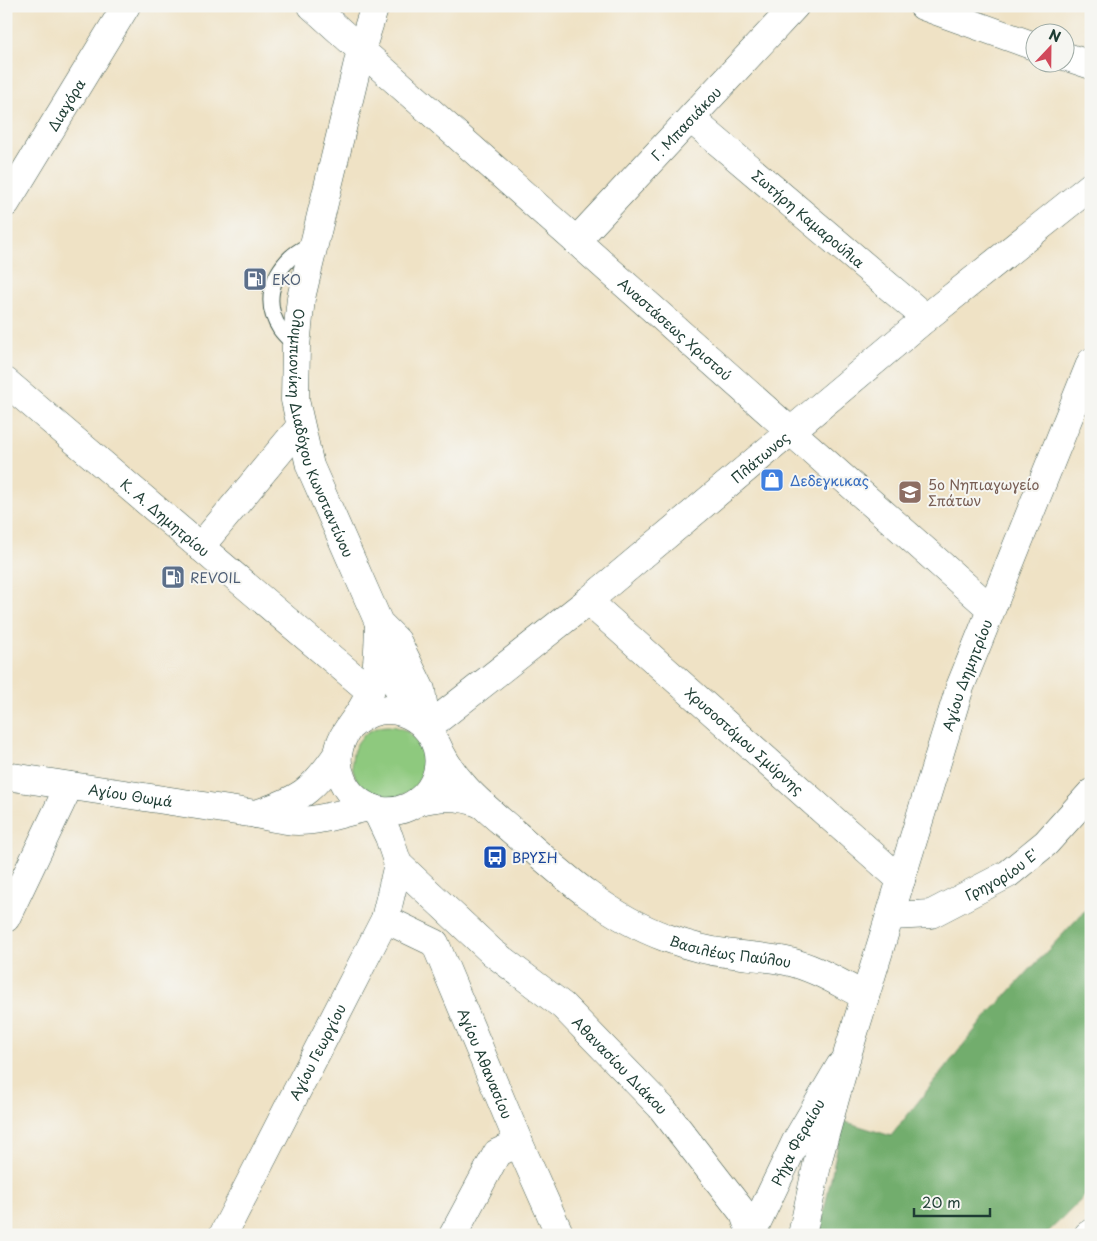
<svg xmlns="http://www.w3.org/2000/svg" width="1097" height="1241" viewBox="0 0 1097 1241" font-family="'Playpen Sans',sans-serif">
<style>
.green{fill:#8ec97e;stroke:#568359}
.forest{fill:#72ad6d;stroke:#487550}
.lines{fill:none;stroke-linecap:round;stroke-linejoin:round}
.service-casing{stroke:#3e564a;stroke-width:17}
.minor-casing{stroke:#3e564a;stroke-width:29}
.tertiary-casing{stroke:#3e564a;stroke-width:29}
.secondary-casing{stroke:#3e564a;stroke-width:29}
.service{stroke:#fff;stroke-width:15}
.minor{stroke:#fff;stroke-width:28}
.tertiary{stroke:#fff;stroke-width:28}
.secondary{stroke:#fff;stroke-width:28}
.labels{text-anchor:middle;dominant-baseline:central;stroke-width:4;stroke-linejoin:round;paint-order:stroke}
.street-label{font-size:14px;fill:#1f3d34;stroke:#f6f6f2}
.service-label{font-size:14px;fill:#4e5e75;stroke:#f6f6f2;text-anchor:start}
.shop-label{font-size:14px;fill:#366cbe;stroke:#f6f6f2;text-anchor:start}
.education-label{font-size:14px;fill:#785e54;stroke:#f6f6f2;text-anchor:start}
.transit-label{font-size:14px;fill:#164399;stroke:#f6f6f2;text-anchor:start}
</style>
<rect width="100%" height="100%" fill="#f6f6f2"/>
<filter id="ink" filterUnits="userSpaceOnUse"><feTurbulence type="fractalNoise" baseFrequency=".02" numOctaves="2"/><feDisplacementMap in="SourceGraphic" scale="10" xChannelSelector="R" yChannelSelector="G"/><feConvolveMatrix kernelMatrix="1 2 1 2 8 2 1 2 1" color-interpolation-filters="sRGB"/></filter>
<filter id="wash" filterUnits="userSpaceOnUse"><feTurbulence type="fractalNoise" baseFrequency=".0096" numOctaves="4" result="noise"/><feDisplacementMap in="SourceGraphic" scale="20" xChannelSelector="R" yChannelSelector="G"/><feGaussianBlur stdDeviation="1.12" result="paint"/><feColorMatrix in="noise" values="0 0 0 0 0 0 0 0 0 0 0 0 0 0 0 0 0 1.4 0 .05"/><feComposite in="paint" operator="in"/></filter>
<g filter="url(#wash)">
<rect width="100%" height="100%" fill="#efe2c5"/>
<circle class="green" cx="388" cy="762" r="36"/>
<polygon class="forest" points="1091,904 1091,1037 1086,1042 1091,1048 1091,1190 1045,1235 819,1235 843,1121 891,1136 983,1020"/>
</g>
<g filter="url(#ink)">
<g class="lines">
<g class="service-casing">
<path id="service" d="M 296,346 C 291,341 284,335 280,329 C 264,305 270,277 291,257 C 297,251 306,247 314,242"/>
</g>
<g class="minor-casing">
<g id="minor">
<polyline points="923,6 1034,46"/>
<path id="s1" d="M 361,50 L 990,608"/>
<polyline points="1064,56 1091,65"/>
<path id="s2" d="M 691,119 L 926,318"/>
<path id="s3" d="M 6,203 L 126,6"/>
<path id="s4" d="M 576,241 L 795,6"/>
<path id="s5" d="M 6,382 L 370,691"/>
<polyline points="200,547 300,427"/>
<path id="s6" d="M 588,601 L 901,880"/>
<path id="s7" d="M 373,808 L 379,816 L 389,837 L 398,864 L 492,952 L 563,1006 L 661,1107 L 744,1214 L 751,1234"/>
<path id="s8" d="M 891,916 L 931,914 L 1008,874 L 1046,843 L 1091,793"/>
<polyline points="6,918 69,786"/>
<path id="s9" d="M 385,919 L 435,943 L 519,1143 L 560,1235"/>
<path id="s10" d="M 223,1235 L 385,919 L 398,864"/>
<polyline points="453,1235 497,1153 519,1143"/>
<path id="s11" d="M 751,1235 L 796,1141 L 840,1066"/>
<polyline points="1088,1235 1091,1233"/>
</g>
</g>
<g class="tertiary-casing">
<g id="tertiary">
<polyline points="312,6 361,50"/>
<path id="s12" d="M 427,728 L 588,601 L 926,318 L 1091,186"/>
<path id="s13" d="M 437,745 C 453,783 485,807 516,834 C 562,875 608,917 667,938 C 686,945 706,951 726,953 C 746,956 766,957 786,961 C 814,967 839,983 865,996"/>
<path id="s14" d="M 802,1235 L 819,1156 L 848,1052 L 960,687 L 1091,362"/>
</g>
</g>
<g class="secondary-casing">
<g id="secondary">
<path id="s15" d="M 375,6 L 361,50 L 301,298 L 296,346 L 295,400 L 310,466 L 379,623 L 397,641 L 421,690 L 427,728"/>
<polyline points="379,648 411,715"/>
<path d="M 352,725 C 360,718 368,713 378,711 C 414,704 446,738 437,773 C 433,788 423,800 408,807 C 373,823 334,792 338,754 C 340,733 358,719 366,701 C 379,675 378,652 379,623"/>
<path id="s16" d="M 6,776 L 256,814 C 270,817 284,821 298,821 C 322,821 346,812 368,807"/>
<path d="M 417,802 C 438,796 461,795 481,804"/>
<path d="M 256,814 C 300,799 312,792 338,753"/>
</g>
</g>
<use href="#service" class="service"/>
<use href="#minor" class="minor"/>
<use href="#tertiary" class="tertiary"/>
<use href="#secondary" class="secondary"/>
</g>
</g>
<defs>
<g id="fuel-square" transform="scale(1.25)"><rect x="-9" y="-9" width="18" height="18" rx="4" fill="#5c6f8a" stroke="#f6f6f2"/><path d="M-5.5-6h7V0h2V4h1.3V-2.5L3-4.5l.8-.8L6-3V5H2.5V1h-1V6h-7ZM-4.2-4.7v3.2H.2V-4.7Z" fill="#fff"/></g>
<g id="shop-square" transform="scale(1.25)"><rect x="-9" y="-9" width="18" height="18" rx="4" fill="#3f7fe0" stroke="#f6f6f2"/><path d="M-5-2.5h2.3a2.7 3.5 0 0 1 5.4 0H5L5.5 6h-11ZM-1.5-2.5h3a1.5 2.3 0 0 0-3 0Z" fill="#fff"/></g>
<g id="school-square" transform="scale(1.25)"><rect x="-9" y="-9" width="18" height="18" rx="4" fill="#8d6e63" stroke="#f6f6f2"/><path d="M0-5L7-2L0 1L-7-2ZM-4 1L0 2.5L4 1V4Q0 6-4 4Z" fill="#fff"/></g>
<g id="bus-square" transform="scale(1.25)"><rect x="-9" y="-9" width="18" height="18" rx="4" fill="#1a4fb4" stroke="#f6f6f2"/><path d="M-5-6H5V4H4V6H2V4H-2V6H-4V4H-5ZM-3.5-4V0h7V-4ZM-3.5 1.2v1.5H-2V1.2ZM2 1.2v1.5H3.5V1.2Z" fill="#fff"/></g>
</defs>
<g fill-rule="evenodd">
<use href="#fuel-square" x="255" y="279"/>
<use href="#shop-square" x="772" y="480"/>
<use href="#school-square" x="910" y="492"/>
<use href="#fuel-square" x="173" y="577"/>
<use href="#bus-square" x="495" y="857"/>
</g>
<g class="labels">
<g class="street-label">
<text stroke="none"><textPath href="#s3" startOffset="115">Διαγόρα</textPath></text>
<text stroke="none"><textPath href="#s4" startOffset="161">Γ. Μπασιάκου</textPath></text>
<text stroke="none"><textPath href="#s2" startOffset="154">Σωτήρη Καμαρούλια</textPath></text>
<text stroke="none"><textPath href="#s1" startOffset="420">Αναστάσεως Χριστού</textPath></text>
<text stroke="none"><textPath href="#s15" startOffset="441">Ολυμπιονίκη Διαδόχου Κωνσταντίνου</textPath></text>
<text stroke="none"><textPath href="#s12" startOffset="429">Πλάτωνος</textPath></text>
<text stroke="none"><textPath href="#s5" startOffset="209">Κ. Α. Δημητρίου</textPath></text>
<text stroke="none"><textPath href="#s14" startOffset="584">Αγίου Δημητρίου</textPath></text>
<text stroke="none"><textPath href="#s6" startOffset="210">Χρυσοστόμου Σμύρνης</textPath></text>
<text stroke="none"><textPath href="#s16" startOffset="126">Αγίου Θωμά</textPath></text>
<text stroke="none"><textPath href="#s8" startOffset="121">Γρηγορίου Ε'</textPath></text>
<text stroke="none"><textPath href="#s13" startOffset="370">Βασιλέως Παύλου</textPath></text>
<text stroke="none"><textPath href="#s10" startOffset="206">Αγίου Γεωργίου</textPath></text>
<text stroke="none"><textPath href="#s9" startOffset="186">Αγίου Αθανασίου</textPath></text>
<text stroke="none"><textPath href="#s7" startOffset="362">Αθανασίου Διάκου</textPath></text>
<text stroke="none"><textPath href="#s11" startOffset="104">Ρήγα Φεραίου</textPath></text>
</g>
<g class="service-label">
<text x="272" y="279">EKO</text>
<text x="190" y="577">REVOIL</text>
</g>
<g class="shop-label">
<text x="790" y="480">Δεδεγκικας</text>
</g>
<g class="education-label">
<text x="928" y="484">5ο Νηπιαγωγείο<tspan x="928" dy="16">Σπάτων</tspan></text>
</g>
<g class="transit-label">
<text x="512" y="857">ΒΡΥΣΗ</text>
</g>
</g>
<rect width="1097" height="1241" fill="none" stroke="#f6f6f2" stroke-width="25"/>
<g transform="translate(1050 48) rotate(22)"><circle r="24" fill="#f6f6f2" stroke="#a0aca6"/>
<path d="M0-4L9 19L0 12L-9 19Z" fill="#d1495b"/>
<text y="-8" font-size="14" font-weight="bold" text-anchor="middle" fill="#1f3d34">N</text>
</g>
<path d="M914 1208v8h76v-8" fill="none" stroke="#1f3d34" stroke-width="2.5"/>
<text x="922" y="1208" font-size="15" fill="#1f3d34" stroke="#f6f6f2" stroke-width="4" paint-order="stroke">20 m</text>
</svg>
